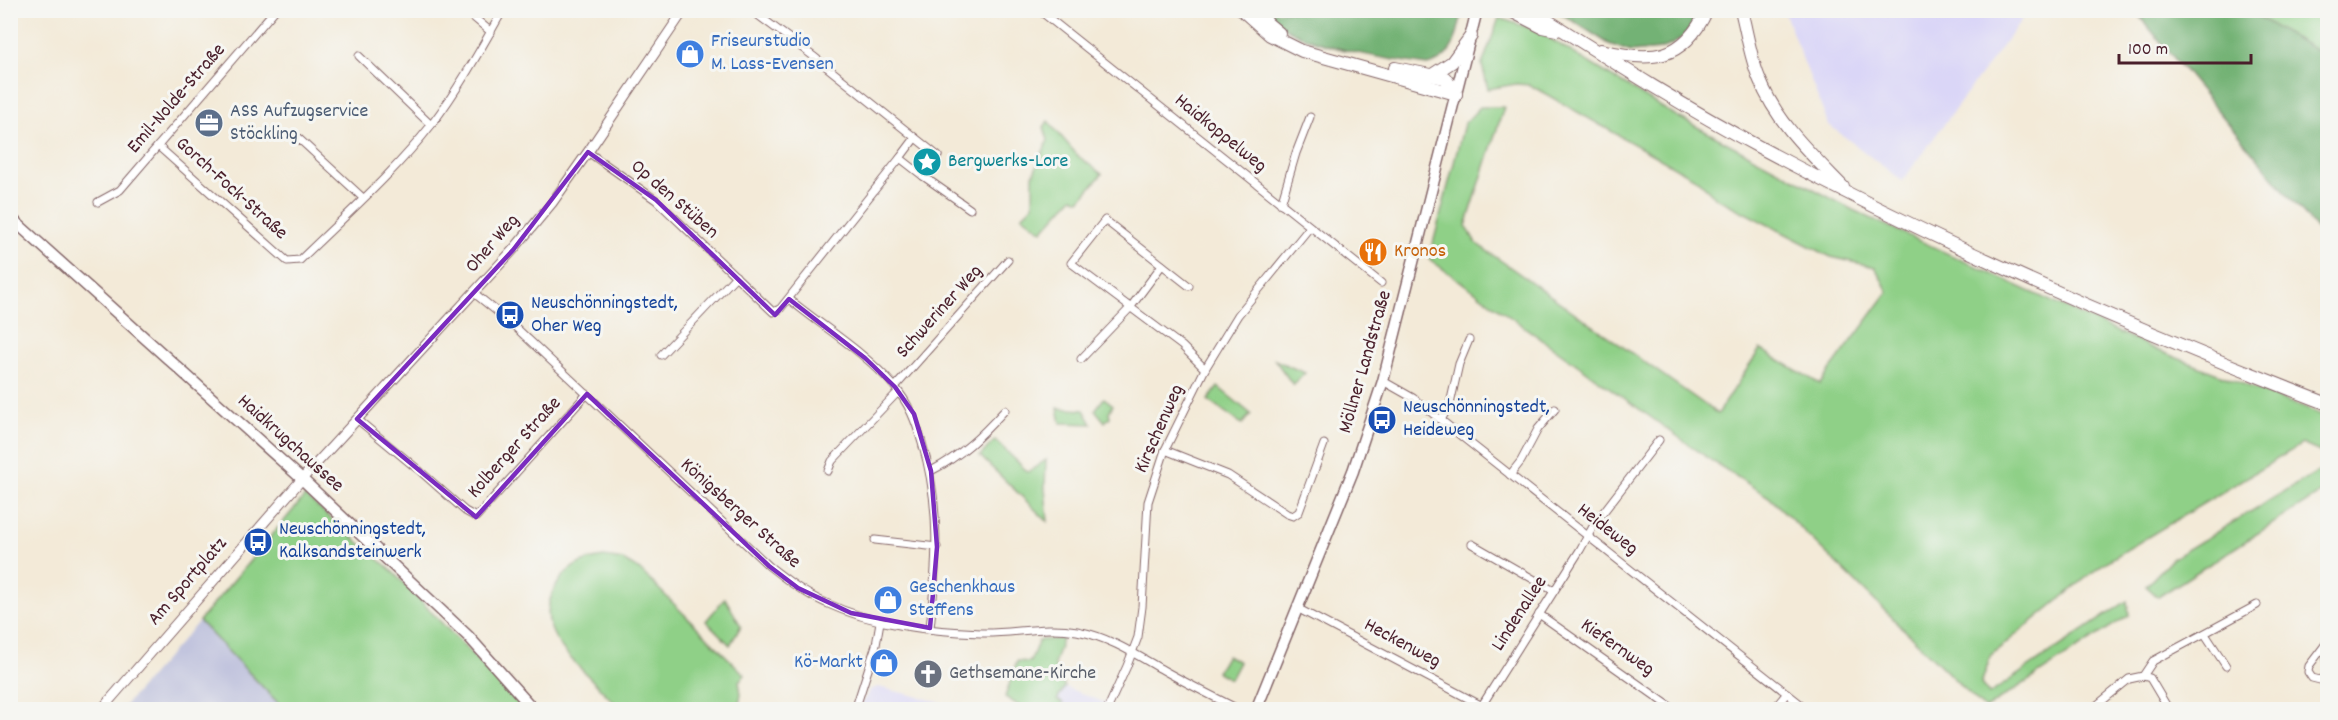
<svg xmlns="http://www.w3.org/2000/svg" width="2338" height="720" viewBox="0 0 2338 720" font-family="Dekko,sans-serif">
<style>
.built{fill:#dad6f7}
.industrial{fill:#c0c2dd}
.green{fill:#8fd087;stroke:#6c7859;stroke-width:1.5}
.forest{fill:#73b274;stroke:#5e6850;stroke-width:1.5}
.lines{fill:none;stroke-linecap:round;stroke-linejoin:round}
.minor-casing{stroke:#856668;stroke-width:9}
.tertiary-casing{stroke:#856668;stroke-width:11}
.secondary-casing{stroke:#856668;stroke-width:13}
.trunk-casing{stroke:#856668;stroke-width:14}
.minor{stroke:#fff;stroke-width:7}
.tertiary{stroke:#fff;stroke-width:9}
.secondary{stroke:#fff;stroke-width:10}
.trunk{stroke:#fff;stroke-width:12}
.marked{fill:none;stroke:#7b2cbf;stroke-width:4.5;stroke-linejoin:round}
.labels{text-anchor:middle;dominant-baseline:central;stroke-width:6;stroke-linejoin:round;paint-order:stroke}
.shop-label{font-size:20px;fill:#366cbe;stroke:#f6f6f2;text-anchor:start}
.street-label{font-size:20px;fill:#4a1f2b;stroke:#f6f6f2}
.service-label{font-size:20px;fill:#4e5e75;stroke:#f6f6f2;text-anchor:start}
.culture-label{font-size:20px;fill:#0d838f;stroke:#f6f6f2;text-anchor:start}
.food-label{font-size:20px;fill:#c56008;stroke:#f6f6f2;text-anchor:start}
.transit-label{font-size:20px;fill:#164399;stroke:#f6f6f2;text-anchor:start}
.worship-label{font-size:20px;fill:#5b616d;stroke:#f6f6f2;text-anchor:start}
</style>
<rect width="100%" height="100%" fill="#f6f6f2"/>
<filter id="ink" filterUnits="userSpaceOnUse"><feTurbulence type="fractalNoise" baseFrequency=".0167" numOctaves="2"/><feDisplacementMap in="SourceGraphic" scale="12" xChannelSelector="R" yChannelSelector="G"/><feConvolveMatrix kernelMatrix="1 2 1 2 8 2 1 2 1" color-interpolation-filters="sRGB"/></filter>
<filter id="wash" filterUnits="userSpaceOnUse"><feTurbulence type="fractalNoise" baseFrequency=".008" numOctaves="4" result="noise"/><feDisplacementMap in="SourceGraphic" scale="24" xChannelSelector="R" yChannelSelector="G"/><feGaussianBlur stdDeviation="1.35" result="paint"/><feColorMatrix in="noise" values="0 0 0 0 0 0 0 0 0 0 0 0 0 0 0 0 0 1.4 0 .05"/><feComposite in="paint" operator="in"/></filter>
<g filter="url(#wash)">
<rect width="100%" height="100%" fill="#f3ead8"/>
<g class="built">
<polygon points="1784,11 2028,11 1902,181 1828,124"/>
<polygon points="1062,639 1054,665 1065,687 1108,704 1105,709 1020,709 1021,707 1005,697 1017,661 1030,662 1039,640"/>
<polygon points="878,687 924,698 960,709 859,709 870,690"/>
</g>
<polygon class="industrial" points="199,621 284,709 121,710"/>
<g class="green">
<polygon points="2248,11 2327,11 2327,57"/>
<polygon points="1499,18 1536,30 1671,113 1853,210 2157,350 2327,417 2327,455 2302,444 2103,564 1991,655 1981,684 1989,694 2127,601 2129,615 1985,709 1769,497 1712,461 1429,259 1464,124 1480,107 1504,107 1466,226 1476,243 1718,414 1760,349 1820,384 1888,292 1875,267 1831,257 1716,198 1699,181 1530,85 1516,84 1488,89 1482,65"/>
<polygon points="1048,121 1078,156 1102,174 1080,200 1073,197 1042,231 1022,216 1033,205 1033,175 1048,140 1044,127"/>
<polygon points="1275,360 1305,373 1293,385"/>
<polygon points="1218,387 1251,414 1242,424 1208,400"/>
<polygon points="1104,398 1113,405 1109,412 1110,417 1105,422 1095,410"/>
<polygon points="1058,408 1084,410 1092,424 1061,423"/>
<polygon points="995,440 1028,472 1046,460 1045,488 1048,522 980,456"/>
<polygon points="2327,466 2327,489 2158,597 2146,586 2173,558"/>
<polygon points="305,496 390,569 512,696 523,709 284,709 199,621"/>
<path d="M 604,557 L 623,560 L 640,570 L 745,675 L 739,681 L 741,694 L 738,709 L 621,709 C 609,698 598,686 586,674 C 560,648 533,621 558,583 C 568,566 585,559 604,557 Z"/>
<polygon points="725,598 741,626 730,645 706,621"/>
<polygon points="1062,639 1054,665 1065,687 1057,700 1063,703 1060,709 1020,709 1021,707 1005,697 1017,661 1030,662 1039,640"/>
<polygon points="1227,655 1239,662 1230,679 1217,672"/>
</g>
<g class="forest">
<path d="M 1267,11 L 1462,11 C 1458,34 1454,59 1428,65 C 1385,59 1315,48 1280,25 C 1275,21 1271,15 1267,11 Z"/>
<polygon points="1557,11 1703,11 1684,36 1673,44 1662,49 1631,52 1609,44"/>
<polygon points="2135,11 2248,11 2327,57 2327,242"/>
</g>
</g>
<g filter="url(#ink)">
<g class="lines">
<g class="minor-casing">
<g id="minor">
<polyline points="465,10 491,32"/>
<polyline points="1039,10 1381,283"/>
<polyline points="359,56 431,125"/>
<polyline points="295,135 363,198"/>
<path d="M 158,146 L 287,261 L 300,260 C 345,216 394,173 432,124 C 460,87 480,50 503,10"/>
<polyline points="588,152 656,200 773,312 780,309 900,158 923,176 938,156 813,56 751,10"/>
<polyline points="900,158 915,138"/>
<polyline points="923,176 970,209"/>
<polyline points="98,202 120,190 275,10"/>
<polyline points="1281,204 1296,153 1310,117"/>
<polyline points="1189,286 1105,220 1071,263 1182,346 1205,369"/>
<path d="M 474,293 L 510,322 L 769,566 C 787,580 805,594 826,603 C 873,625 930,631 981,633 C 1013,634 1045,625 1077,631 C 1109,637 1135,654 1163,670 C 1188,684 1214,697 1240,710"/>
<path d="M 789,299 C 823,327 865,352 894,386 C 909,403 916,422 922,443 C 941,505 937,564 930,628"/>
<polyline points="661,355 736,276"/>
<polyline points="1081,359 1130,308 1162,265"/>
<polyline points="1383,381 1413,398 1808,710"/>
<polyline points="895,387 1008,260"/>
<polyline points="357,419 421,472 465,511 476,517 587,394"/>
<polyline points="1441,420 1450,404 1459,364 1469,340"/>
<polyline points="1165,450 1228,475 1287,514 1293,516 1299,512 1324,444"/>
<polyline points="828,471 832,461 898,392"/>
<path d="M 931,471 C 962,455 981,436 1005,410"/>
<polyline points="1510,475 1521,461 1538,429 1555,409"/>
<polyline points="875,540 937,547"/>
<polyline points="1472,544 1554,591"/>
<polyline points="1297,608 1490,710"/>
<polyline points="1539,614 1675,710"/>
<polyline points="2205,634 2226,666"/>
<polyline points="2328,641 2309,666 2308,672 2312,678 2320,680 2324,678 2328,669"/>
<polyline points="2325,645 2328,666"/>
<polyline points="2143,676 2150,678 2169,710"/>
<polyline points="855,710 876,645 880,622"/>
<polyline points="1107,710 1127,666 1138,637 1142,607 1148,502 1165,450 1205,369 1238,315 1310,227"/>
<polyline points="1479,710 1580,550 1595,523 1659,440"/>
<polyline points="1773,710 1787,693"/>
<polyline points="2091,710 2129,679 2143,676 2153,661 2257,605"/>
</g>
</g>
<g class="tertiary-casing">
<polyline id="tertiary" points="101,710 302,479 513,250 552,203 588,152 684,10"/>
</g>
<g class="secondary-casing">
<g id="secondary">
<polyline points="10,217 302,479 469,637 534,710"/>
<polyline points="1256,710 1353,471 1383,381 1477,10"/>
</g>
</g>
<g class="trunk-casing">
<g id="trunk">
<polyline points="1242,10 1270,35 1302,51 1456,94"/>
<polyline points="1259,10 1267,23 1279,33"/>
<polyline points="1509,10 1542,27 1557,30"/>
<path d="M 1531,10 C 1607,58 1682,106 1761,148 C 1944,246 2134,329 2328,404"/>
<path d="M 1741,10 C 1747,33 1750,56 1759,78 C 1776,122 1811,154 1843,187"/>
<path d="M 1601,50 C 1650,62 1683,62 1707,10"/>
<polyline points="1395,68 1445,78 1456,94"/>
<polyline points="1432,75 1452,62 1471,36"/>
</g>
</g>
<use href="#minor" class="minor"/>
<use href="#tertiary" class="tertiary"/>
<use href="#secondary" class="secondary"/>
<use href="#trunk" class="trunk"/>
</g>
</g>
<path class="marked" d="M 588,152 L 656,200 L 775,315 L 789,299 L 865,358 L 895,387 L 914,414 L 931,471 L 937,547 L 930,628 L 851,613 L 798,588 L 769,566 L 587,394 L 476,517 L 357,419 L 513,250 Z"/>
<defs>
<g id="shop-disc" transform="scale(1.5)"><circle r="9.5" fill="#3f7fe0" stroke="#f6f6f2"/><path d="M-5-2.5h2.3a2.7 3.5 0 0 1 5.4 0H5L5.5 6h-11ZM-1.5-2.5h3a1.5 2.3 0 0 0-3 0Z" fill="#fff"/></g>
<g id="office-disc" transform="scale(1.5)"><circle r="9.5" fill="#5c6f8a" stroke="#f6f6f2"/><path d="M-6-3h4V-5.5h4V-3h4V5H-6ZM-1-4.5V-3h2v-1.5ZM-6 0V1H6V0Z" fill="#fff"/></g>
<g id="sight-disc" transform="scale(1.5)"><circle r="9.5" fill="#0f9aa8" stroke="#f6f6f2"/><path d="M0-6L1.8-2.2L6-1.7L2.9 1.2L3.7 5.4L0 3.3L-3.7 5.4L-2.9 1.2L-6-1.7L-1.8-2.2Z" fill="#fff"/></g>
<g id="restaurant-disc" transform="scale(1.5)"><circle r="9.5" fill="#e8710a" stroke="#f6f6f2"/><path d="M-5-6h1v4h1v-4h1v4h1v-4h1v5L-1.5 .5V6h-2V.5L-5-1ZM5-6V6H3V1.5H1.5Q1.5-4 5-6Z" fill="#fff"/></g>
<g id="bus-disc" transform="scale(1.5)"><circle r="9.5" fill="#1a4fb4" stroke="#f6f6f2"/><path d="M-5-6H5V4H4V6H2V4H-2V6H-4V4H-5ZM-3.5-4V0h7V-4ZM-3.5 1.2v1.5H-2V1.2ZM2 1.2v1.5H3.5V1.2Z" fill="#fff"/></g>
<g id="church-disc" transform="scale(1.5)"><circle r="9.5" fill="#6b7280" stroke="#f6f6f2"/><path d="M-1.2-6h2.4v3.5h3.3v2.4h-3.3V6h-2.4V-.1h-3.3v-2.4h3.3Z" fill="#fff"/></g>
</defs>
<g fill-rule="evenodd">
<use href="#shop-disc" x="690" y="54"/>
<use href="#office-disc" x="209" y="123"/>
<use href="#sight-disc" x="927" y="162"/>
<use href="#restaurant-disc" x="1373" y="252"/>
<use href="#bus-disc" x="510" y="315"/>
<use href="#bus-disc" x="1382" y="420"/>
<use href="#bus-disc" x="258" y="542"/>
<use href="#shop-disc" x="888" y="600"/>
<use href="#shop-disc" x="884" y="663"/>
<use href="#church-disc" x="928" y="674"/>
</g>
<g class="labels">
<g class="shop-label">
<text x="711" y="42">Friseurstudio<tspan x="711" dy="23">M. Lass-Evensen</tspan></text>
<text x="909" y="588">Geschenkhaus<tspan x="909" dy="23">Steffens</tspan></text>
<text x="863" y="663" text-anchor="end">Kö-Markt</text>
</g>
<g class="street-label">
<text transform="translate(177 99) rotate(-49)">Emil-Nolde-Straße</text>
<text transform="translate(1220 134) rotate(39)">Haidkoppelweg</text>
<text transform="translate(231 189) rotate(42)">Gorch-Fock-Straße</text>
<text transform="translate(674 200) rotate(41)">Op den Stüben</text>
<text transform="translate(493 244) rotate(-49)">Oher Weg</text>
<text transform="translate(940 312) rotate(-48)">Schweriner Weg</text>
<text transform="translate(1366 362) rotate(-74)">Möllner Landstraße</text>
<text transform="translate(1160 429) rotate(-66)">Kirschenweg</text>
<text transform="translate(290 444) rotate(42)">Haidkrugchaussee</text>
<text transform="translate(515 448) rotate(-48)">Kolberger Straße</text>
<text transform="translate(740 514) rotate(42)">Königsberger Straße</text>
<text transform="translate(1607 530) rotate(38)">Heideweg</text>
<text transform="translate(188 582) rotate(-49)">Am Sportplatz</text>
<text transform="translate(1520 614) rotate(-57)">Lindenallee</text>
<text transform="translate(1402 644) rotate(28)">Heckenweg</text>
<text transform="translate(1617 648) rotate(35)">Kiefernweg</text>
</g>
<g class="service-label">
<text x="230" y="112">ASS Aufzugservice<tspan x="230" dy="23">Stöckling</tspan></text>
</g>
<g class="culture-label">
<text x="948" y="162">Bergwerks-Lore</text>
</g>
<g class="food-label">
<text x="1394" y="252">Kronos</text>
</g>
<g class="transit-label">
<text x="531" y="304">Neuschönningstedt,<tspan x="531" dy="23">Oher Weg</tspan></text>
<text x="1403" y="408">Neuschönningstedt,<tspan x="1403" dy="23">Heideweg</tspan></text>
<text x="279" y="530">Neuschönningstedt,<tspan x="279" dy="23">Kalksandsteinwerk</tspan></text>
</g>
<g class="worship-label">
<text x="949" y="674">Gethsemane-Kirche</text>
</g>
</g>
<rect width="2338" height="720" fill="none" stroke="#f6f6f2" stroke-width="36"/>
<path d="M2119 54v9h132v-9" fill="none" stroke="#4a1f2b" stroke-width="3"/>
<text x="2128" y="54" font-size="18" fill="#4a1f2b" stroke="#f6f6f2" stroke-width="4.5" paint-order="stroke">100 m</text>
</svg>
